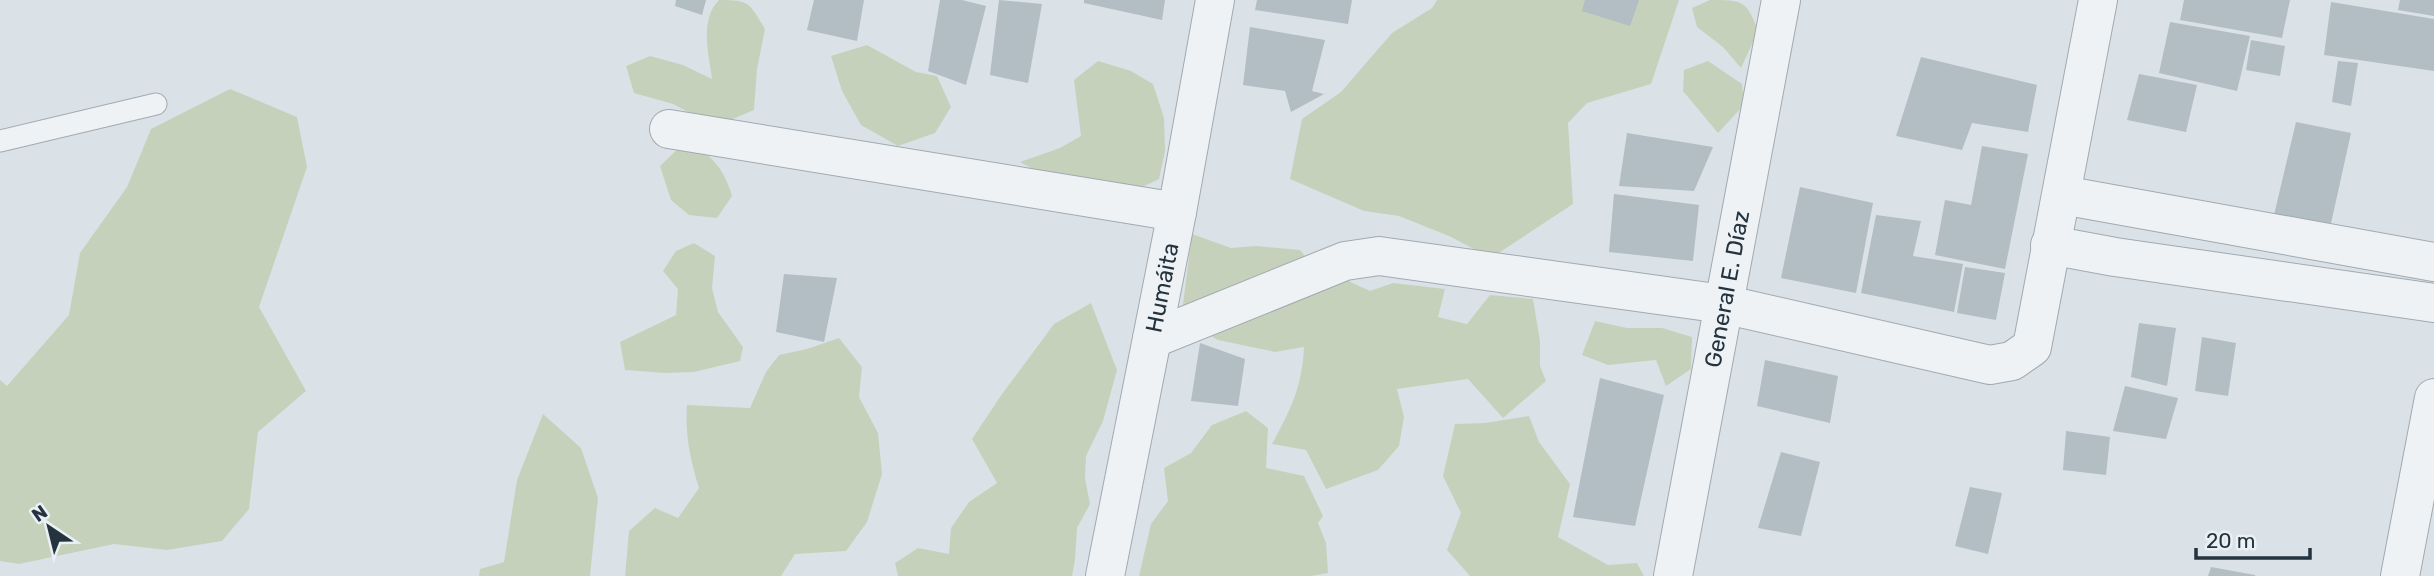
<svg xmlns="http://www.w3.org/2000/svg" width="2434" height="576" viewBox="0 0 2434 576" font-family="Rubik,sans-serif">
<style>
.green{fill:#c6d1bc}
.building{fill:#b2bdc4}
.lines{fill:none;stroke-linecap:round;stroke-linejoin:round}
.service-casing{stroke:#a0aab1;stroke-width:23}
.minor-casing{stroke:#a0aab1;stroke-width:40}
.service{stroke:#eef2f5;stroke-width:21}
.minor{stroke:#eef2f5;stroke-width:38}
.labels{text-anchor:middle;dominant-baseline:central;stroke-width:6;stroke-linejoin:round;paint-order:stroke}
.street-label{font-size:23px;fill:#24333e;stroke:#eaf1f5}
</style>
<rect width="100%" height="100%" fill="#dbe2e7"/>
<g class="green">
<path d="M 719,0 C 751,0 749,3 765,29 L 757,69 L 754,110 L 723,123 L 703,120 L 673,104 L 634,93 L 626,66 L 650,56 L 683,65 L 712,79 C 709,55 699,20 719,0 Z"/>
<polygon points="1437,0 1679,0 1651,84 1587,103 1568,123 1573,204 1491,258 1449,236 1399,216 1364,211 1290,179 1302,119 1341,92 1392,33 1432,8"/>
<path d="M 1710,0 C 1742,0 1747,0 1758,31 L 1741,68 L 1723,47 L 1697,27 L 1692,8 Z"/>
<polygon points="867,45 916,72 937,76 951,107 935,133 898,146 861,125 842,91 831,56"/>
<polygon points="1098,61 1131,71 1153,84 1164,118 1165,151 1159,179 1136,190 1055,181 1020,162 1060,148 1081,136 1074,80"/>
<polygon points="1708,61 1742,84 1744,105 1718,133 1683,91 1684,70"/>
<polygon points="230,89 297,117 307,167 259,307 306,391 258,432 249,509 222,541 167,550 114,544 19,564 0,561 0,380 7,386 69,315 80,253 127,187 151,129"/>
<path d="M 687,140 C 712,157 723,166 732,196 L 717,218 L 689,215 L 671,200 L 660,166 Z"/>
<path d="M 1192,234 L 1231,248 L 1256,246 L 1300,250 L 1316,269 L 1340,277 L 1370,291 L 1393,283 L 1445,289 L 1438,317 L 1467,324 L 1490,295 L 1533,299 L 1540,341 L 1540,366 L 1546,381 L 1503,418 L 1468,379 L 1397,389 L 1404,417 L 1399,446 L 1378,470 L 1326,489 L 1306,450 L 1272,444 C 1291,409 1302,387 1304,347 L 1275,352 L 1218,340 L 1181,320 Z"/>
<polygon points="694,243 715,256 712,288 718,312 743,347 740,361 694,372 664,373 625,370 620,342 676,315 678,289 663,271 676,251"/>
<polygon points="1091,303 1117,370 1103,421 1086,456 1085,478 1090,504 1077,528 1075,560 1072,576 898,576 895,563 918,548 949,554 951,528 969,502 997,483 972,439 1002,394 1054,324"/>
<polygon points="1595,321 1627,328 1662,328 1692,337 1691,369 1666,386 1656,360 1608,365 1582,355"/>
<path d="M 839,338 L 862,367 L 859,397 L 878,433 L 882,474 L 867,522 L 846,551 L 795,554 L 781,576 L 625,576 L 629,531 L 655,508 L 678,518 L 699,488 C 690,459 685,435 687,405 L 750,408 L 766,372 L 779,355 L 807,349 Z"/>
<polygon points="1246,411 1268,428 1266,468 1304,476 1323,516 1318,523 1326,543 1328,573 1311,576 1139,576 1151,524 1168,501 1164,468 1191,453 1212,425"/>
<polygon points="543,414 581,448 598,498 590,576 479,576 480,569 504,562 517,480"/>
<polygon points="1529,416 1539,442 1570,484 1558,537 1608,565 1637,563 1644,576 1470,576 1447,550 1461,513 1443,476 1455,424 1485,423"/>
</g>
<g class="building">
<polygon points="676,0 706,0 702,15 675,6"/>
<polygon points="814,0 864,0 857,41 807,30"/>
<polygon points="940,0 962,0 986,6 966,85 928,71"/>
<polygon points="999,0 1042,4 1028,83 990,75"/>
<polygon points="1084,0 1165,0 1162,20 1084,3"/>
<polygon points="1257,0 1352,0 1348,24 1255,10"/>
<polygon points="1585,0 1639,0 1630,26 1582,11"/>
<polygon points="2184,0 2290,0 2282,38 2180,20"/>
<polygon points="2400,0 2434,0 2434,16 2398,10"/>
<polygon points="2331,2 2434,19 2434,71 2324,55"/>
<polygon points="2170,22 2250,36 2237,91 2159,73"/>
<polygon points="1250,27 1325,40 1312,91 1324,94 1291,112 1285,91 1243,85"/>
<polygon points="2251,40 2285,46 2280,76 2246,70"/>
<polygon points="1921,57 2037,85 2028,132 1972,123 1962,150 1896,136"/>
<polygon points="2338,61 2358,63 2351,106 2332,102"/>
<polygon points="2139,74 2197,85 2186,132 2127,120"/>
<polygon points="2296,122 2351,133 2330,228 2274,215"/>
<polygon points="1627,133 1713,147 1694,191 1619,186"/>
<polygon points="1982,146 2028,154 2005,269 1935,255 1945,200 1971,205"/>
<polygon points="1800,187 1873,203 1856,293 1781,278"/>
<polygon points="1614,194 1699,205 1693,261 1609,252"/>
<polygon points="1876,215 1921,221 1913,256 1963,264 1954,312 1861,293"/>
<polygon points="1965,267 2005,273 1996,320 1957,313"/>
<polygon points="784,274 837,278 824,342 776,332"/>
<polygon points="2139,323 2176,328 2167,386 2131,377"/>
<polygon points="2202,337 2236,343 2228,396 2195,391"/>
<polygon points="1200,343 1245,359 1238,406 1191,401"/>
<polygon points="1765,360 1838,376 1830,423 1757,406"/>
<polygon points="1600,378 1664,395 1635,526 1573,517"/>
<polygon points="2125,386 2178,398 2166,439 2113,431"/>
<polygon points="2066,431 2110,437 2106,475 2063,470"/>
<polygon points="1781,452 1820,462 1801,536 1758,528"/>
<polygon points="1970,487 2002,493 1988,554 1955,546"/>
<polygon points="2211,567 2255,575 2255,576 2208,576"/>
</g>
<g class="lines">
<g class="service-casing">
<polyline id="service" points="0,141 156,104"/>
</g>
<g class="minor-casing">
<g id="minor">
<polyline points="669,129 1177,212"/>
<polyline points="2062,195 2434,262"/>
<polyline points="2050,245 2115,257 2434,303"/>
<polyline points="1152,339 1345,261 1379,256 1723,304 1990,365 2012,361 2032,347 2098,0"/>
<path id="s1" d="M 1105,576 L 1177,212 L 1215,0"/>
<path id="s2" d="M 1673,576 L 1781,0"/>
<polyline points="2400,576 2434,398"/>
</g>
</g>
<use href="#service" class="service"/>
<use href="#minor" class="minor"/>
</g>
<g class="labels">
<g class="street-label">
<text stroke="none"><textPath href="#s1" startOffset="294">Humáita</textPath></text>
<text stroke="none"><textPath href="#s2" startOffset="292">General E. Díaz</textPath></text>
</g>
</g>
<g transform="translate(49 527) rotate(325)" stroke="#eaf1f5" stroke-width="5" paint-order="stroke">
<path d="M0-5L12 26L0 18L-12 26Z" fill="#24333e"/>
<text y="-10" font-size="19" font-weight="bold" text-anchor="middle" fill="#24333e">N</text>
</g>
<path d="M2196 548v10h114v-10" fill="none" stroke="#24333e" stroke-width="3.5"/>
<text x="2206" y="548" font-size="21" fill="#24333e" stroke="#eaf1f5" stroke-width="5" paint-order="stroke">20 m</text>
</svg>
